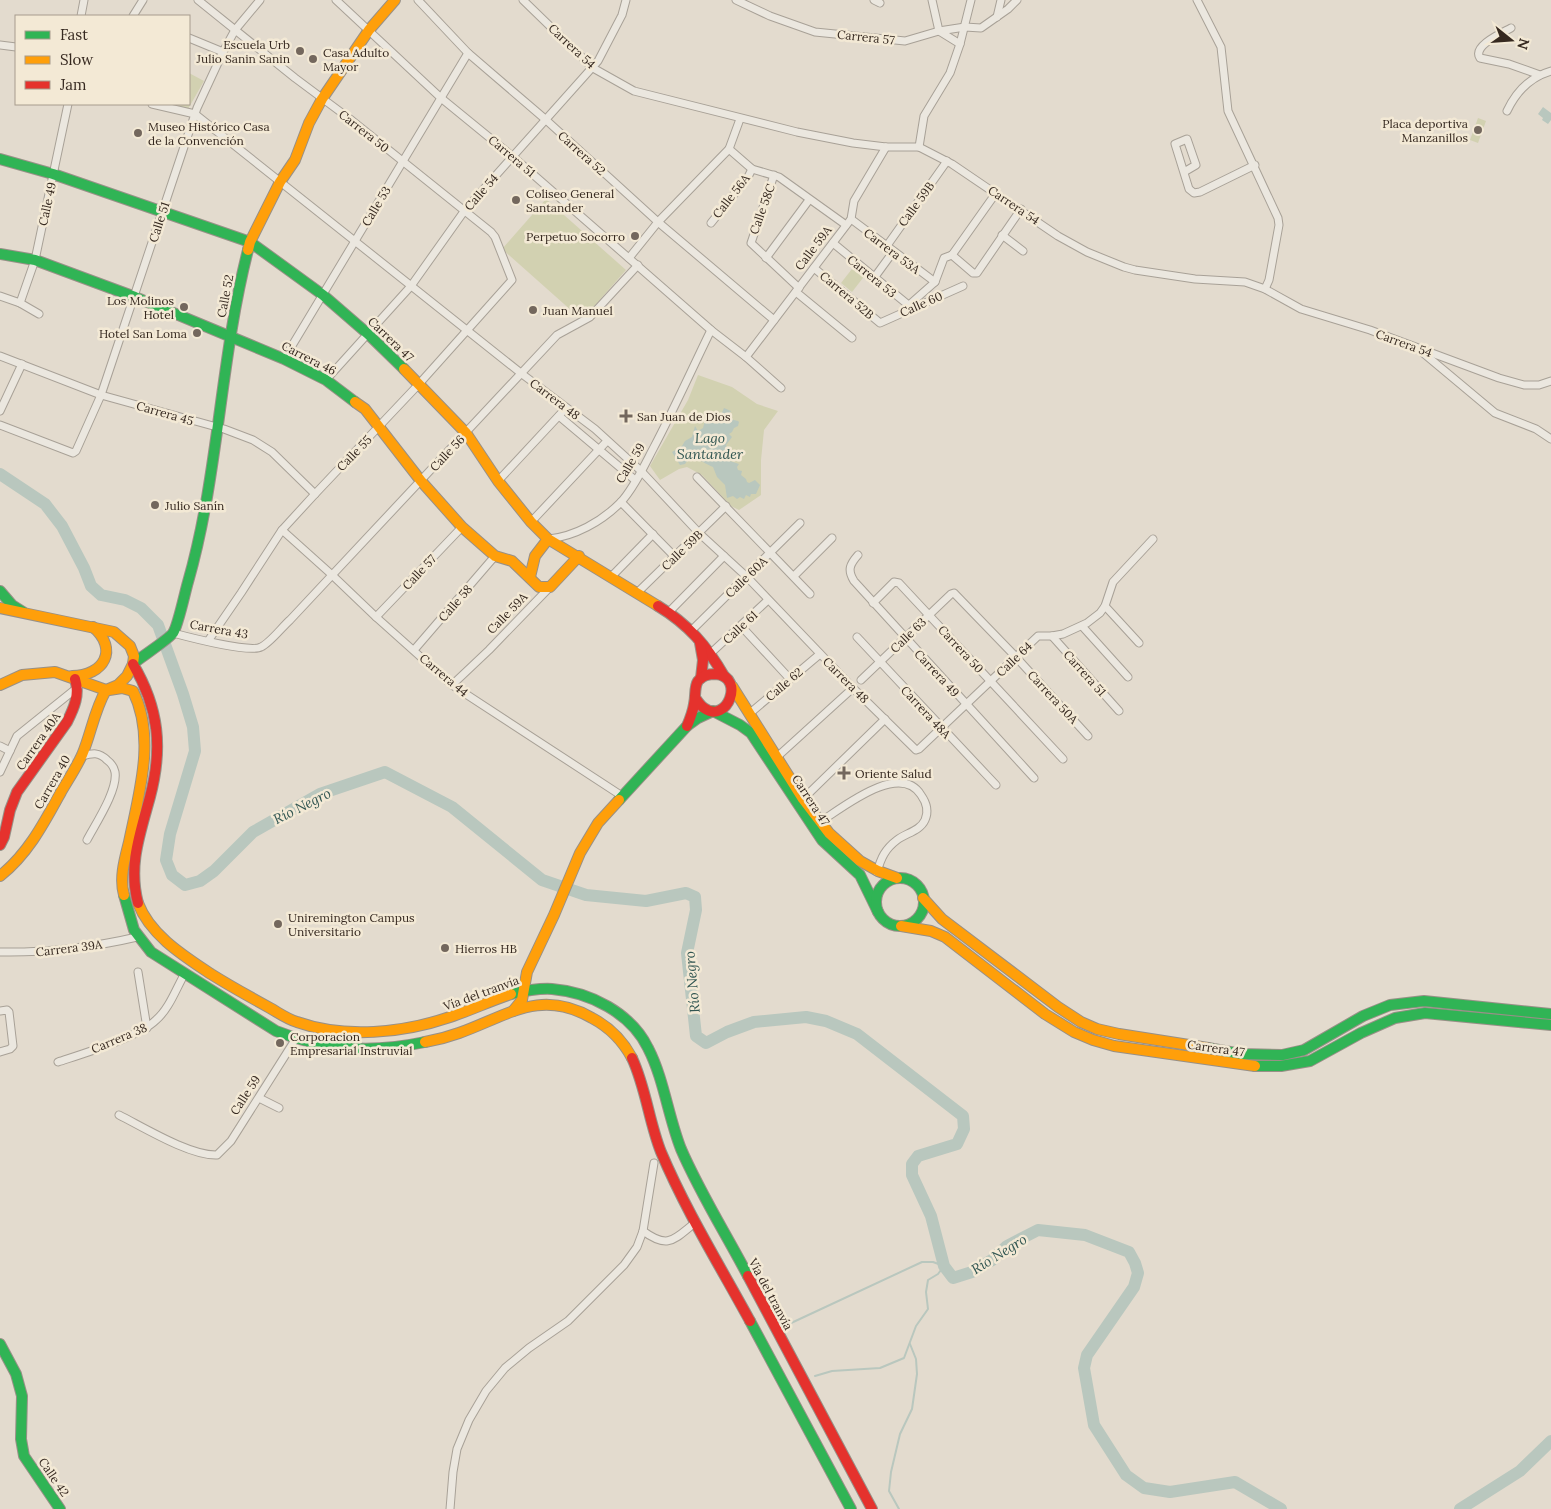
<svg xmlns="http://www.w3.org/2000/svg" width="1551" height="1509" viewBox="0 0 1551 1509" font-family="Lora,serif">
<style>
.green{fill:#d2d1b1}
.water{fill:#b9c7be}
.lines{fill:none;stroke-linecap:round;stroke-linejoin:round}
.stream{stroke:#b9c7be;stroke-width:2}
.river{stroke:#b9c7be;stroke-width:12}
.street-casing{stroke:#a8a197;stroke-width:9}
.fast-casing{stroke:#989087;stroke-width:12}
.slow-casing{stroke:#989087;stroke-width:12}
.jam-casing{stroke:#989087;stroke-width:12}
.street{stroke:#ebe7df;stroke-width:7}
.fast{stroke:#30b455;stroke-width:10}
.slow{stroke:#ff9f0a;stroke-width:10}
.jam{stroke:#e5322d;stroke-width:10}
.poi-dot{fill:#73675d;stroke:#f3e9d5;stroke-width:2}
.labels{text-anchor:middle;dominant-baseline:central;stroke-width:5;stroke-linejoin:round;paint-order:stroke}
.street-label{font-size:12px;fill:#362920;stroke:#f3e9d5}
.poi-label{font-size:12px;fill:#362920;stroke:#f3e9d5;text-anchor:start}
.water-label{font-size:14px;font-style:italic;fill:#305551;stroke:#f3e9d5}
</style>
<rect width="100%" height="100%" fill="#e3dbce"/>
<g class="green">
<polygon points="189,73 204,81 188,109 183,109 172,104 189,104"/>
<polygon points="1478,118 1486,121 1478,143 1470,140"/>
<polygon points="546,199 626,270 582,320 502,249"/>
<polygon points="855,265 866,274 852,292 841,283"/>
<polygon points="698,375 732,387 757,404 778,411 764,430 761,460 761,495 739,510 731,506 702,475 687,467 679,469 660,480 650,466 688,400"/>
</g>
<g class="water">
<polygon points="1543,107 1551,113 1551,120 1548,124 1542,120 1543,118 1538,114"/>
<path d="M 724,408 L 731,411 L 729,414 L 730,419 L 738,421 L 739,422 L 738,426 L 734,428 L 732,432 L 729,434 L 732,437 L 726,445 L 728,449 L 726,452 L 728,456 L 727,460 L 739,464 L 737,467 L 738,470 L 742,471 L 741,475 L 746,479 L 747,482 L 749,483 L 755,480 L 760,485 L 756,494 L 751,494 L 750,497 L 746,495 L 744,499 L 740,497 L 737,499 L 733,496 L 727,498 L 725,485 L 717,477 L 713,467 C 704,464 692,452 685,464 L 680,465 L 672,452 L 682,446 L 685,441 L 692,437 L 695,426 L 698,431 L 703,428 L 706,416 L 708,415 L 719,419 Z"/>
</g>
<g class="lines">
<g class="stream">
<polyline points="789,1324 922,1262 933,1262 944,1266 938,1274 928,1280 926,1292 928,1309 916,1326 904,1358 880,1368 832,1371 815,1376"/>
<polyline points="899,1509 889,1491 891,1472 900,1434 912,1409 917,1374 916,1359 910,1344"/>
</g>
<g class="river">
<polyline points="0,474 45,504 62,526 84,568 91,586 101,595 125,600 141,608 158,625 183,694 193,727 195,751 170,834 166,860 172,875 185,885 200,881 214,871 253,832 320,794 385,772 452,807 542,880 586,895 646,901 686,893 695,897 696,910 687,953 696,1036 706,1043 727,1032 754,1022 806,1017 826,1021 857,1034 963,1116 964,1129 957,1144 918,1156 912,1164 912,1175 931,1216 944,1266 953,1278 972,1272 992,1260 1007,1246 1038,1230 1085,1235 1129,1252 1135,1263 1138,1273 1134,1287 1087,1355 1084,1368 1094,1425 1126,1475 1144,1488 1170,1492 1235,1482 1281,1509"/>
<polyline points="1460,1509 1520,1471 1551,1441"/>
</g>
<g class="street-casing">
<g id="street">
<polyline points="198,0 295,78 350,119 491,232 495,237 512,280 419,384 315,494 282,530 241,593 208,641"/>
<polyline points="336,0 441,98 512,156 711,330 746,357 781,388"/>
<polyline points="418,0 468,53 545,119 658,222 774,320"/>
<polyline points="523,0 593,68 634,91 797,132 853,143 886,147 919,147 952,164 1058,236 1087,252 1124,267 1135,270 1195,279 1245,282 1265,289 1301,309 1370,330 1499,378 1524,385 1539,385 1551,381"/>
<polyline points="736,0 770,16 815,32 905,41 939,31 965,27 981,28 1008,9 1017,0"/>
<polyline points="874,0 880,3"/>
<polyline points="932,0 939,31 960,44"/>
<polyline points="1197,0 1221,47 1228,111 1278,218 1279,225 1269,280 1265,289"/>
<polyline points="81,16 84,0"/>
<polyline points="133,16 143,0"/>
<polyline points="997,17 1001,0"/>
<path d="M 1511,28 C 1502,33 1472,46 1480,58 L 1509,64 L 1540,75"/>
<polyline points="189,38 223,52"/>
<polyline points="0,45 16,47"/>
<polyline points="152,104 195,114 522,374 595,429 641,471 699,533 747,577 853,688 916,750 919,749 1038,636 1052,636 1063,634 1087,623 1100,613 1105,606 1113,582 1153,539"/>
<path d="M 1507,111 C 1516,92 1530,77 1551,71"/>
<polyline points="919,147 924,116 950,73 960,44 971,0"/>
<polyline points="729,149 752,169 779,177 846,225"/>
<polyline points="1184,172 1196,165 1187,139 1175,144 1189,189 1194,193 1200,192 1255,165"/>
<polyline points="774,175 751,243 799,288"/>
<polyline points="851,219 935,282"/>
<polyline points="711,223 748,177 752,169"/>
<polyline points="1002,235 1023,251"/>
<polyline points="833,243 912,308"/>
<polyline points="886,247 947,161"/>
<polyline points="952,255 973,273 977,273 1021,209"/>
<polyline points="952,255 996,193"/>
<polyline points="629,258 658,222 729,149 740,119"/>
<polyline points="766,258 809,200"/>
<polyline points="814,268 880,323 963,286"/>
<polyline points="874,278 893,252"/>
<polyline points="796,292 852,338"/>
<polyline points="0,296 20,303 39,314"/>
<polyline points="20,303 35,260 68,104"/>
<polyline points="909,305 935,282 944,258 952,255"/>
<polyline points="1422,352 1495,413 1536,429 1551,439"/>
<polyline points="0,356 101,395 224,429 253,440 272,452 315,494"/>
<polyline points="746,357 851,219 854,201 886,147"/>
<polyline points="284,359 468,53"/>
<polyline points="326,380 411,286 465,210 598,61 622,15 626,0"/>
<polyline points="0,411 22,364"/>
<polyline points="559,416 635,480"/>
<polyline points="0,425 73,453 76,451 101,395 197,108 223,52 235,30 260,0"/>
<polyline points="697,477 810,594"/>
<polyline points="498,481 566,408"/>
<polyline points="621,502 675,557"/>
<polyline points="531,522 607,441"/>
<polyline points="282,530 331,574 376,617 452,685 622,796"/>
<path d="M 549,539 C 575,536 601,522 620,503 C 633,490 645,464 654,447 C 674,409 692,369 711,330"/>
<path d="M 858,555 C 850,564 847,570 854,581 L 1034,778"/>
<polyline points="612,576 653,534"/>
<polyline points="794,576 832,538"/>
<polyline points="637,593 726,506"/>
<polyline points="873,603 894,582 899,583 1063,759"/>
<polyline points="1105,606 1139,643"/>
<polyline points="669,612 724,556"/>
<polyline points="376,617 462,527"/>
<polyline points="741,626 790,679"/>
<polyline points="1082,626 1128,677"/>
<polyline points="692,630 800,523"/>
<path d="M 173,633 C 188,637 250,653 261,647 C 270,643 282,627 290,620 L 557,335 L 590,317 L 638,265"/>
<polyline points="1052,636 1119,711"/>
<polyline points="857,637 996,785"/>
<polyline points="414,650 495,556"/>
<polyline points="711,653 768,600"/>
<polyline points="861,680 951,594 954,593 1016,657 1088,736"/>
<polyline points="452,685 489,650 550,587"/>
<polyline points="749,714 820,654"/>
<polyline points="0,746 10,751"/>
<path d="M 82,756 C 93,753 99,752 107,760 C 111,763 114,767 115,772 C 118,790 96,823 87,840"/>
<polyline points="777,757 853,688"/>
<polyline points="0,772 17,736 78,687"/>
<polyline points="803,799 885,719"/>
<path d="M 820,822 C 842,808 900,761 921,795 C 926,802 929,811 925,820 C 920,831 906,833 897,840 C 885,849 881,858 877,872"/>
<path d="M 0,952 C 44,953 95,947 137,937"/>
<polyline points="138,972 147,1028"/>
<polyline points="0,1011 7,1010 9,1012 13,1046 10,1049 0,1052"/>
<path d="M 58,1062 C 82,1054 139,1037 156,1020 C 169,1009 176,989 184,975"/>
<polyline points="259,1098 279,1108"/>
<path d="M 119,1115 C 143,1127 190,1156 217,1155 L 231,1141 L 295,1040"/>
<path d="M 643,1231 C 669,1250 674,1239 696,1222"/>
<polyline points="450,1509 453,1472 457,1449 469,1420 486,1391 505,1368 529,1348 568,1321 624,1265 637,1247 643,1231 654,1163"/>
</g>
</g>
<g class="fast-casing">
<g id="fast">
<polyline points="0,159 53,174 250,242 323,295 368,334 404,369"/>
<polyline points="0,254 35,260 135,297 284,359 326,380 355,402"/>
<polyline points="0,591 12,605 23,612"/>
<path d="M 134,663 C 141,657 169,639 173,633 C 178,626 185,592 188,582 C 219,474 220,359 248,250"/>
<polyline points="619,800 687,726 698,718 713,711 740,725 751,733 822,840 860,875 878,912"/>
<circle cx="900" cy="902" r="24"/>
<path d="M 124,895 L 134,930 L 151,952 L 276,1031 C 326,1051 373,1053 425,1042"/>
<path d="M 511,994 C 524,991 538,988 552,989 C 590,992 631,1013 648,1048 C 664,1079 668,1116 681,1149 C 700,1193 726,1234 748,1276"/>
<polyline points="1208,1048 1241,1054 1282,1055 1304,1050 1363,1016 1390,1005 1424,1001 1551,1014"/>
<polyline points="1255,1066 1281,1066 1310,1061 1361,1033 1395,1018 1425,1013 1551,1025"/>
<polyline points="750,1321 851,1509"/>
<polyline points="0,1344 16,1374 22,1396 21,1439 24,1456 60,1509"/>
</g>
</g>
<g class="slow-casing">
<g id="slow">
<polyline points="248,250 250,242 280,182 295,160 309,123 322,99 369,30 395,0"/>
<polyline points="404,369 466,433 498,481 531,522 548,539 658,606"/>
<polyline points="355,402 365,409 421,481 462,527 495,556 512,561 539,587 550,587 579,556"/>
<polyline points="530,577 535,556 548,539"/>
<polyline points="0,608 114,632 130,646 134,656 133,664 127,676 118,685 106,690 55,672 22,675 0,685"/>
<path d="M 72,676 C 104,676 119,649 93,627"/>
<polyline points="732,686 803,799 829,833 860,861 878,871 897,878"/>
<path d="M 109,690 L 122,688 L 133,691 C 156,738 139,793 129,842 C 125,858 119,878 124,895"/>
<path d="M 0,876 C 28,854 44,823 61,792 C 68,780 76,768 82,755 C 91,734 94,711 106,690"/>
<polyline points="923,898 942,919 1058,1007 1081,1022 1097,1029 1119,1034 1208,1048"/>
<path d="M 138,903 C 150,935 184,956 211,974 C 230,986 250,997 270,1008 C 279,1013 287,1019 297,1022 C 345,1039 403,1033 450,1017 C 471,1010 490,1001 511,994"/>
<polyline points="901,926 931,931 945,937 1045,1014 1074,1032 1093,1040 1114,1046 1255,1066"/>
<polyline points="513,1011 522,1000 527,972 554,915 580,853 598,823 619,800"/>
<path d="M 425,1042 C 437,1040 448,1037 459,1033 C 507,1016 540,988 592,1018 C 609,1027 623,1041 632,1058"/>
</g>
</g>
<g class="jam-casing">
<g id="jam">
<path d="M 658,606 C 688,624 707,646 724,676"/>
<polyline points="700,643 703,660 701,678"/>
<path d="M 133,664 C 159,708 163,748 150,797 C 140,834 128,865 138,903"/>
<path d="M 687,726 C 690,719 693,711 694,704 C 696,696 694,687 698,681 C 702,675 709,674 716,674 C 746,677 727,725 704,708 C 701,706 698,702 696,699"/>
<path d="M 0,845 L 4,837 L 10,810 L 17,792 L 67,722 C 74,708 80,695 75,679"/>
<path d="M 632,1058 C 646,1088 649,1122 661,1152 C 686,1211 720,1266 750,1321"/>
<polyline points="748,1276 872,1509"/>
</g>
</g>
<use href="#street" class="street"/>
<use href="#fast" class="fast"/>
<use href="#slow" class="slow"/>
<use href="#jam" class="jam"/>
</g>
<g class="poi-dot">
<circle cx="300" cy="51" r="5"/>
<circle cx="313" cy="59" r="5"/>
<circle cx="1478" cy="130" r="5"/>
<circle cx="138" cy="133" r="5"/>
<circle cx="516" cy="200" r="5"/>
<circle cx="635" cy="236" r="5"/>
<circle cx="184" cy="307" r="5"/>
<circle cx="533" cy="310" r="5"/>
<circle cx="197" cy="333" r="5"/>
<path d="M623.5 408.5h5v5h5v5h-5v5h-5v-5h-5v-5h5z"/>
<circle cx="155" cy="505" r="5"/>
<path d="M841.5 765.5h5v5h5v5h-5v5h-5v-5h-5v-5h5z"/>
<circle cx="278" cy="924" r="5"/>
<circle cx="445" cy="948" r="5"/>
<circle cx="280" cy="1043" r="5"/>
</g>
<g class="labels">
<g class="street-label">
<text transform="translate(866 37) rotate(6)">Carrera 57</text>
<text transform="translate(572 46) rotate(43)">Carrera 54</text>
<text transform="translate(364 131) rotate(38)">Carrera 50</text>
<text transform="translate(582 153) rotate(42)">Carrera 52</text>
<text transform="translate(512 156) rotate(40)">Carrera 51</text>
<text transform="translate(481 192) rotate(-49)">Calle 54</text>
<text transform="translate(731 196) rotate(-52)">Calle 56A</text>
<text transform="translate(47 204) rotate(-78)">Calle 49</text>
<text transform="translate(916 204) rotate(-54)">Calle 59B</text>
<text transform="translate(1014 205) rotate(34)">Carrera 54</text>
<text transform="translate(376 206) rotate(-59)">Calle 53</text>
<text transform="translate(762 209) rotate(-70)">Calle 58C</text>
<text transform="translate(159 222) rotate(-72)">Calle 51</text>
<text transform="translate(813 248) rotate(-53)">Calle 59A</text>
<text transform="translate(892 251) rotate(37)">Carrera 53A</text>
<text transform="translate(872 276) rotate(39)">Carrera 53</text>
<text transform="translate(847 295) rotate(40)">Carrera 52B</text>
<text transform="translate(225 296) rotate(-79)">Calle 52</text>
<text transform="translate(921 304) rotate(-24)">Calle 60</text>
<text transform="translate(391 339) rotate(44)">Carrera 47</text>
<text transform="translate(1404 343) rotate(20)">Carrera 54</text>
<text transform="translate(309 358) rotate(27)">Carrera 46</text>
<text transform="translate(555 399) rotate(37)">Carrera 48</text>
<text transform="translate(165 413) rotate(16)">Carrera 45</text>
<text transform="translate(354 453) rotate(-46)">Calle 55</text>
<text transform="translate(447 453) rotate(-47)">Calle 56</text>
<text transform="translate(630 463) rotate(-59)">Calle 59</text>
<text transform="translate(682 550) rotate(-44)">Calle 59B</text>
<text transform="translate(419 572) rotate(-47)">Calle 57</text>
<text transform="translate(746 577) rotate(-44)">Calle 60A</text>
<text transform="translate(455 603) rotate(-49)">Calle 58</text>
<text transform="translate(507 613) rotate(-46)">Calle 59A</text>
<text transform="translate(740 627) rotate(-43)">Calle 61</text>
<text transform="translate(219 629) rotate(10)">Carrera 43</text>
<text transform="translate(908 635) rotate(-44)">Calle 63</text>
<text transform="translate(961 649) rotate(47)">Carrera 50</text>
<text transform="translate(1014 659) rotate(-44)">Calle 64</text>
<text transform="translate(937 673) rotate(47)">Carrera 49</text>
<text transform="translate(1085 673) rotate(48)">Carrera 51</text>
<text transform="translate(444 675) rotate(40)">Carrera 44</text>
<text transform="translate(846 680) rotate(45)">Carrera 48</text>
<text transform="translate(784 684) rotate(-40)">Calle 62</text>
<text transform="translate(1053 697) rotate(47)">Carrera 50A</text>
<text transform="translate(926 712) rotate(47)">Carrera 48A</text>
<text transform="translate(38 741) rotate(-55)">Carrera 40A</text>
<text transform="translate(52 782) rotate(-60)">Carrera 40</text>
<text transform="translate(811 800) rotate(57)">Carrera 47</text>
<text transform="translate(69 948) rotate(-7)">Carrera 39A</text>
<text transform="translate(481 993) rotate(-20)">Vía del tranvía</text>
<text transform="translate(119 1038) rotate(-23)">Carrera 38</text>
<text transform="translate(1216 1048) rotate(8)">Carrera 47</text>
<text transform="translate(245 1095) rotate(-57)">Calle 59</text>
<text transform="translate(771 1294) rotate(62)">Vía del tranvía</text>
<text transform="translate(54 1477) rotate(56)">Calle 42</text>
</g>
<g class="poi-label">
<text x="290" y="44" text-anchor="end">Escuela Urb<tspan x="290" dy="14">Julio Sanin Sanin</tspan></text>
<text x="323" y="52">Casa Adulto<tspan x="323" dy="14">Mayor</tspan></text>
<text x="1468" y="123" text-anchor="end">Placa deportiva<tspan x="1468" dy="14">Manzanillos</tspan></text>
<text x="148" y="126">Museo Histórico Casa<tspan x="148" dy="14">de la Convención</tspan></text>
<text x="526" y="193">Coliseo General<tspan x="526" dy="14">Santander</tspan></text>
<text x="625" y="236" text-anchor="end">Perpetuo Socorro</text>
<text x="174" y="300" text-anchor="end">Los Molinos<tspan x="174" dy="14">Hotel</tspan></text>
<text x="543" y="310">Juan Manuel</text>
<text x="187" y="333" text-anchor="end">Hotel San Loma</text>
<text x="637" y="416">San Juan de Dios</text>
<text x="165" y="505">Julio Sanín</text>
<text x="855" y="773">Oriente Salud</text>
<text x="288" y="917">Uniremington Campus<tspan x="288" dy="14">Universitario</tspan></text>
<text x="455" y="948">Hierros HB</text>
<text x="290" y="1036">Corporacion<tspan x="290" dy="14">Empresarial Instruvial</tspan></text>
</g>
<g class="water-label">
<text x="710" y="438">Lago<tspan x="710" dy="16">Santander</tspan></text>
<text transform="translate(302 806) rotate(-27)">Río Negro</text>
<text transform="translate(692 982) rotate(-95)">Río Negro</text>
<text transform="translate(999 1254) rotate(-32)">Río Negro</text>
</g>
</g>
<rect x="15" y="15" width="175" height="90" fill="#f3e9d5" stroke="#a79c8d"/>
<rect x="25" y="31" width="25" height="8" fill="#30b455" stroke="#a79c8d"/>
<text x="60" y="40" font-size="15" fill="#362920">Fast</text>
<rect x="25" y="56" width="25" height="8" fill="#ff9f0a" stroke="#a79c8d"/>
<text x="60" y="65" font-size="15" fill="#362920">Slow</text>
<rect x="25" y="81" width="25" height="8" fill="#e5322d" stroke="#a79c8d"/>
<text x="60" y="90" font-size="15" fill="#362920">Jam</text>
<g transform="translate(1511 40) rotate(107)" stroke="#f3e9d5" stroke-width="4" paint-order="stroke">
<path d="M0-4L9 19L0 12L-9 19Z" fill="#362920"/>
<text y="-8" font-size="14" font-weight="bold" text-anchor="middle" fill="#362920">N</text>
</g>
</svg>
